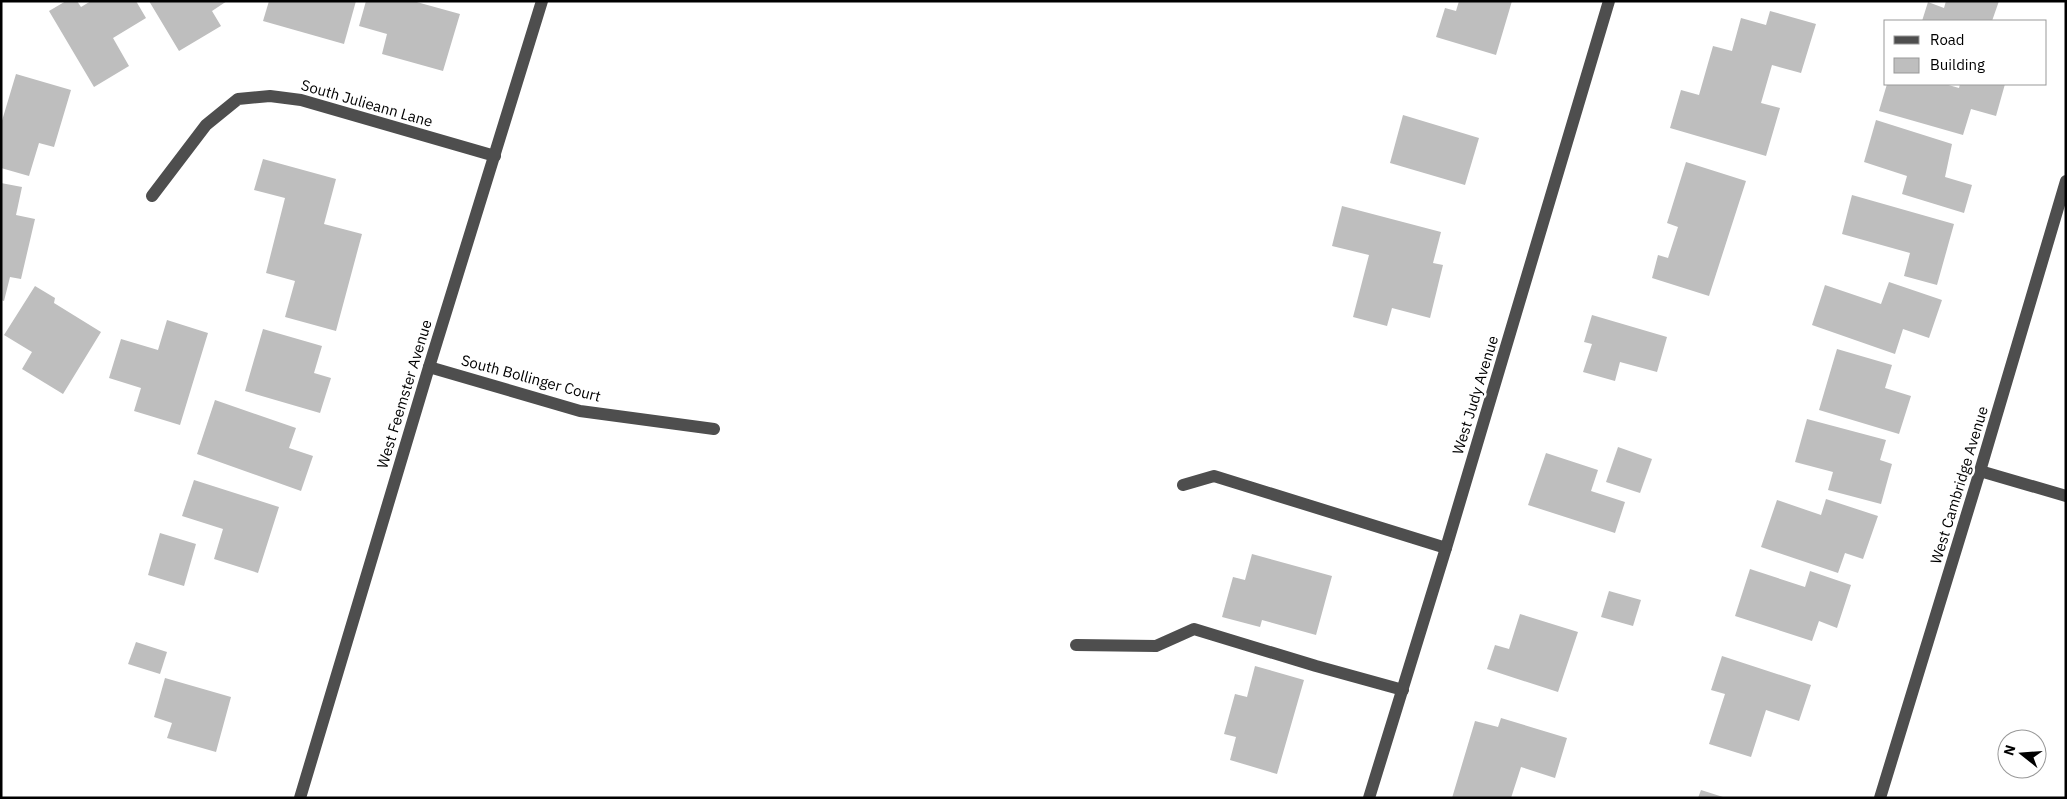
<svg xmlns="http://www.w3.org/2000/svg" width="2067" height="799" viewBox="0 0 2067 799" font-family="'IBM Plex Sans',sans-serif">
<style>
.building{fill:#bebebe}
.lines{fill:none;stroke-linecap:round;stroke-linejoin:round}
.minor{stroke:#4e4e4e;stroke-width:12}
.labels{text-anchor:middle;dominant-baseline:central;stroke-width:5;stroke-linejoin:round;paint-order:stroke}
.street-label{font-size:15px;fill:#000;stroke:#fff}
</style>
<rect width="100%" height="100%" fill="#fff"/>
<g class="building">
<polygon points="66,1 77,1 81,7 91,1 136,1 146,18 113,38 129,66 94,87 49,11"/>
<polygon points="149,1 227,1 212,11 221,26 179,51"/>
<polygon points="269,1 356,1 344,44 263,21"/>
<polygon points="366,1 413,1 460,14 443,71 382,54 387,34 359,26"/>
<polygon points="1459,1 1512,1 1496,55 1436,37 1445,8 1456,11"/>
<polygon points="1946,1 1999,1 1992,21 1922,21 1928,2 1944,8"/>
<polygon points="1770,11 1816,24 1801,73 1772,65 1761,103 1780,108 1766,156 1670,128 1681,90 1699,95 1713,46 1732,51 1741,18 1766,25"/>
<polygon points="16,74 71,90 54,147 39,143 29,176 1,168 1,124"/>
<polygon points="1887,84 1945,84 1959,88 1960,84 2005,84 1996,116 1971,109 1963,135 1879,111"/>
<polygon points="1403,115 1479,138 1465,185 1390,163"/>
<polygon points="1876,120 1952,144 1945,177 1972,185 1964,213 1902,194 1907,176 1864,162"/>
<polygon points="263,159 336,179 324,224 362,234 336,331 285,317 295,281 266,273 285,198 254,190"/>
<polygon points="1686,162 1746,181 1709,296 1652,278 1658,255 1668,258 1678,227 1667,223"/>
<polygon points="1,183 22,187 16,215 35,219 21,279 10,277 4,301 1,300"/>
<polygon points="1852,195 1954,224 1937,285 1904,276 1910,253 1842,234"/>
<polygon points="1342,206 1441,232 1433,263 1443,265 1430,318 1392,308 1387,326 1353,317 1369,255 1332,246"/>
<polygon points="1889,282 1942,300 1929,338 1903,329 1895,354 1812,325 1825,285 1881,304"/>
<polygon points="35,286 55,298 54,303 101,332 63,394 22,369 32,352 4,335"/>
<polygon points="1592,315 1667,337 1657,372 1620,362 1615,381 1583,372 1592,344 1584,342"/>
<polygon points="167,320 208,333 180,425 134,411 141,388 109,378 121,339 158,350"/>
<polygon points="263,329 322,346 314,373 331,378 320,413 245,391"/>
<polygon points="1837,349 1892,365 1885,388 1911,396 1899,434 1819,410"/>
<polygon points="215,400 296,428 289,448 313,456 301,491 197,454"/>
<polygon points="1807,419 1886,440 1880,460 1892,464 1881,504 1828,490 1833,472 1795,462"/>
<polygon points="1618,447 1652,459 1640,493 1606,482"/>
<polygon points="1546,453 1598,470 1591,491 1625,502 1615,533 1528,505"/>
<polygon points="194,480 279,507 258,573 214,559 223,529 182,516"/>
<polygon points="1826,499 1878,516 1863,559 1845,553 1838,573 1761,547 1777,500 1821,515"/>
<polygon points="160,533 196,544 184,586 148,575"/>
<polygon points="1252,554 1332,576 1316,635 1262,620 1260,627 1222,617 1233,577 1245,580"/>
<polygon points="1750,569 1805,587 1810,571 1851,585 1837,628 1819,621 1812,641 1735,616"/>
<polygon points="1609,591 1641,600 1633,626 1601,617"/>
<polygon points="1520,614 1578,632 1558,692 1487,669 1495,645 1509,649"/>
<polygon points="136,642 167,652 160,674 128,664"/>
<polygon points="1722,656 1811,685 1799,721 1766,710 1751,757 1709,744 1725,694 1711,690"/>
<polygon points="1255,666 1304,680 1277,774 1230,760 1236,737 1224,734 1235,694 1247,697"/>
<polygon points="165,678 231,697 216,752 167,738 172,723 154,717"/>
<polygon points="1501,718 1567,738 1555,778 1521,767 1511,798 1452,798 1475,721 1498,727"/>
<polygon points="1701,790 1723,797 1723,798 1698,798"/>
</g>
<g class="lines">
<g class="minor">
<polyline points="152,196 206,125 238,99 270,96 301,100 495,156"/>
<polyline points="429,367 580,411 714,429"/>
<polyline points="1980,471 2066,496"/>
<polyline points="1183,485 1214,476 1446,548"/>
<polyline points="1076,645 1156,646 1194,629 1316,666 1403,690"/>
<polyline points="300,798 429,367 542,1"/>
<polyline points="1369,798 1446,548 1609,1"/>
<polyline points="1880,798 1980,471 2066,181"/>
</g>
</g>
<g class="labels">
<g class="street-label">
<text transform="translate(367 103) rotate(16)">South Julieann Lane</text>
<text transform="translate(531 378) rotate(15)">South Bollinger Court</text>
<text transform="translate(404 394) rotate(-73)">West Feemster Avenue</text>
<text transform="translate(1475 395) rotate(-73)">West Judy Avenue</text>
<text transform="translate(1959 485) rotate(-73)">West Cambridge Avenue</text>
</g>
</g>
<rect width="2067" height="799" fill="none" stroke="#000000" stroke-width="5"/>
<rect x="1884" y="20" width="162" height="65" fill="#ffffff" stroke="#999999"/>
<rect x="1894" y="36" width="25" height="8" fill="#4e4e4e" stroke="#999999"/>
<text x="1930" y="45" font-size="15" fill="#000000">Road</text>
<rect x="1894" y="58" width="25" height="15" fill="#bebebe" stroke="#999999"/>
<text x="1930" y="70" font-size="15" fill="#000000">Building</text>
<g transform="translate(2022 754) rotate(287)"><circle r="24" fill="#ffffff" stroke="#999999"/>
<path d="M0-4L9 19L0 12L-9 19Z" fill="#000000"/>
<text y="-8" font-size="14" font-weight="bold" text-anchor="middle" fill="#000000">N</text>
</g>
</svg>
